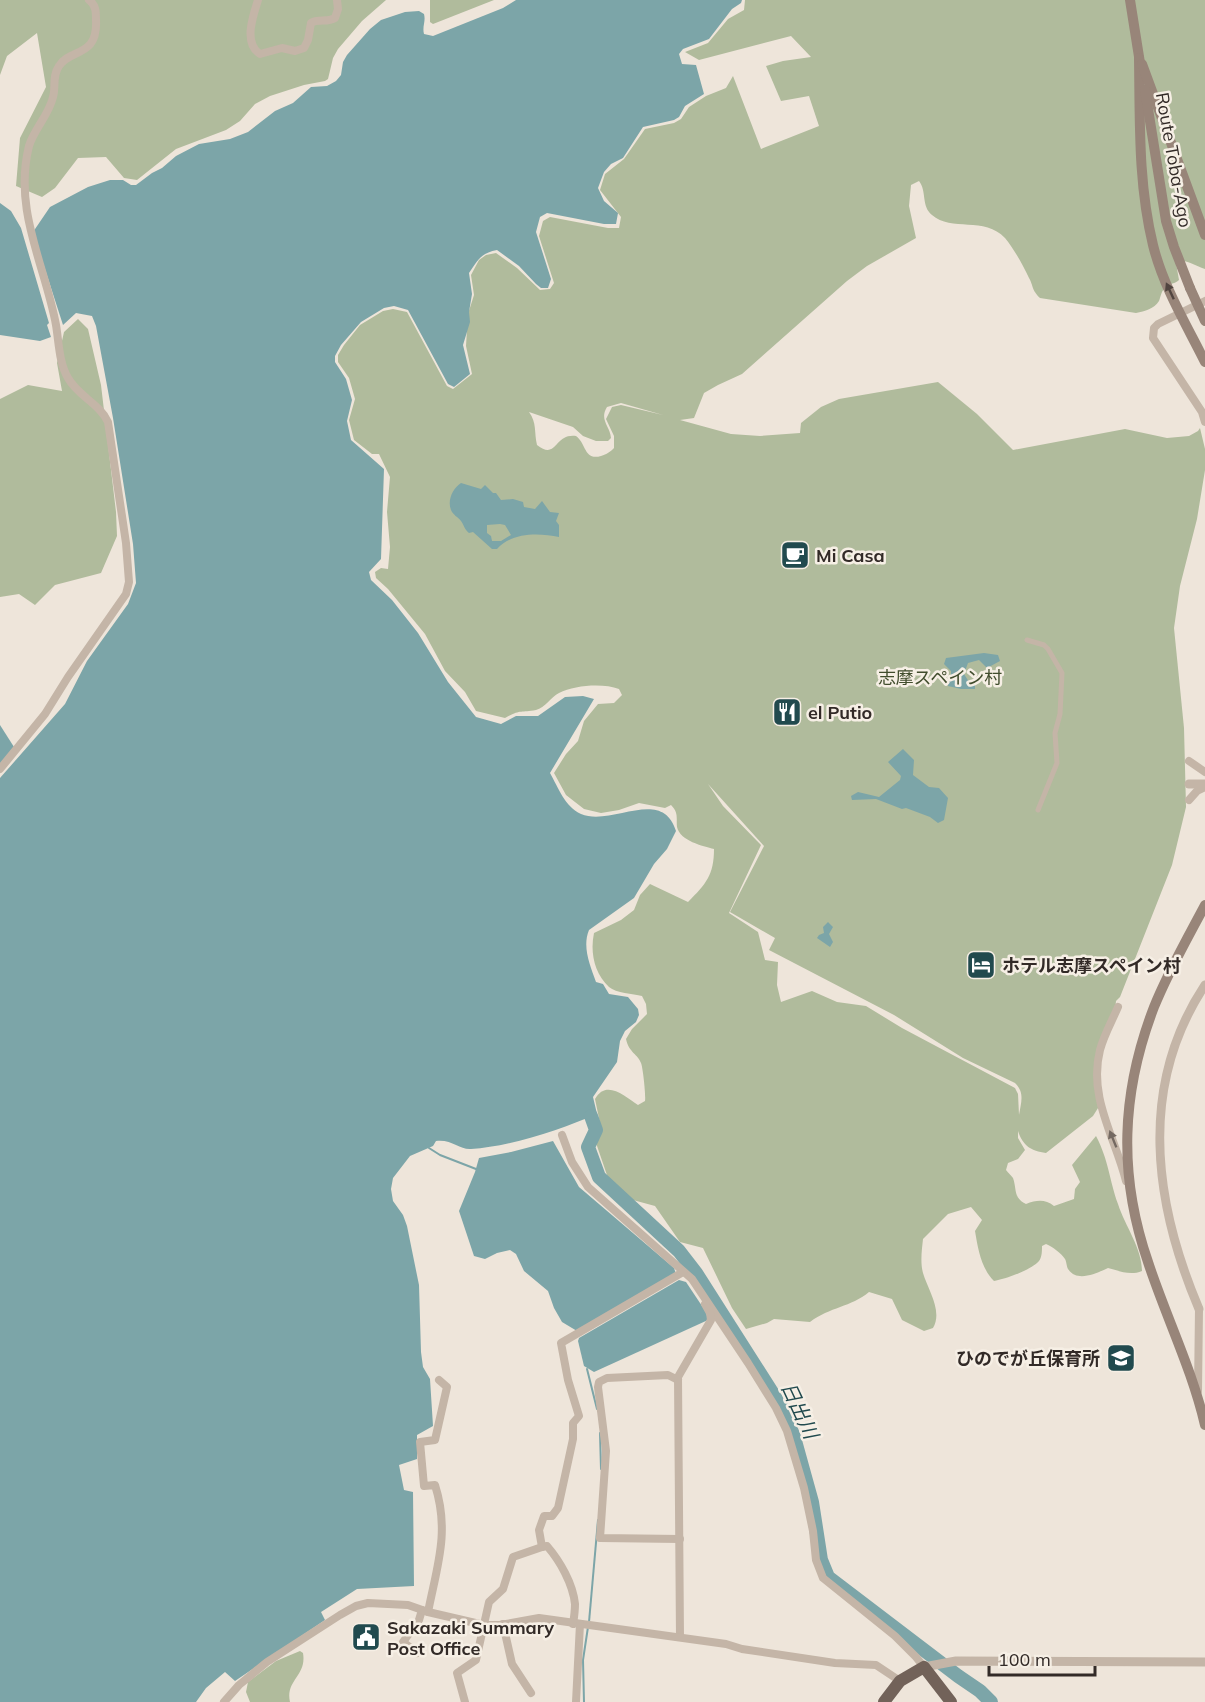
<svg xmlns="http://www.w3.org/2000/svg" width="1205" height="1702" viewBox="0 0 1205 1702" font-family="Mulish,'Noto Sans JP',sans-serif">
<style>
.green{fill:#b0bb9c;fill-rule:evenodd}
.water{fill:#7ca5a8;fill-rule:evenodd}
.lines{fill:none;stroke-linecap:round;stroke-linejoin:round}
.stream{stroke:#7ca5a8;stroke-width:2}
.river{stroke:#7ca5a8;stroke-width:14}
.pedestrian{stroke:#c4b5a7;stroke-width:5}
.minor{stroke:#c4b5a7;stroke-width:8}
.tertiary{stroke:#c4b5a7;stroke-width:9}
.secondary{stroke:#988579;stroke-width:10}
.primary{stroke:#726259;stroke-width:12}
.secondary-bridge{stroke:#988579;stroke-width:10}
.oneway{fill:#514540}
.oneway2{fill:#746961}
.labels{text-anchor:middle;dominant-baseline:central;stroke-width:5;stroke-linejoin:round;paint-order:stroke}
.street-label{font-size:18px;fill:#322a27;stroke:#f6efe5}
.poi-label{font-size:18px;font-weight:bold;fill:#322a27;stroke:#f6efe5;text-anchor:start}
.park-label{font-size:18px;fill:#414d2d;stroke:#f6efe5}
.water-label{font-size:20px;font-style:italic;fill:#214a4e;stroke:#f6efe5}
</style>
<rect width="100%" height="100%" fill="#eee5da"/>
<g class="green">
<polygon points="0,0 386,0 362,21 338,49 333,58 328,79 325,81 304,85 270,96 255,104 240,121 226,130 176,149 137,180 124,178 106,157 78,158 55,188 42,197 16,186 20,138 46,87 37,33 7,56 0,75"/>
<polygon points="430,0 494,0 433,24 430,22"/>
<path d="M 745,0 L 1205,0 L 1205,269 C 1195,266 1184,257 1176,263 L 1179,280 C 1175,284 1170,283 1166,287 C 1161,291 1161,296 1159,301 C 1154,309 1145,311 1136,313 L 1040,298 C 1031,289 1034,287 1029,278 C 1023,265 1014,249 1005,238 C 985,216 951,232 932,215 C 921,206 927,191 919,181 L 911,185 L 909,206 L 916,238 L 867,266 L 847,281 L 742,374 L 718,385 L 704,393 L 694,418 L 680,420 L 731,434 L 760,436 L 800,433 L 801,423 L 821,407 L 839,399 L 938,382 L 977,414 L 1013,450 L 1125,429 L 1167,438 L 1189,436 L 1198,431 L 1200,428 L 1205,449 L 1205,470 L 1197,519 L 1180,586 L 1174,628 L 1184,728 L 1186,807 L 1172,865 L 1120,997 L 1116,1001 L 1115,1011 L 1096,1051 L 1098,1108 L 1093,1116 L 1046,1153 C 1031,1151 1023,1146 1018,1131 L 1018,1138 L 1025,1150 L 1018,1159 L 1008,1163 L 1006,1170 C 1008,1173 1011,1175 1013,1178 C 1017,1189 1013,1198 1026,1204 C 1037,1200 1045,1199 1054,1206 L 1074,1199 L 1075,1189 L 1080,1182 L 1072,1165 L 1096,1136 C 1109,1161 1109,1179 1118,1204 C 1125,1226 1142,1248 1142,1271 C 1130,1276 1120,1271 1108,1268 C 1097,1273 1077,1283 1068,1269 C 1067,1268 1066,1260 1065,1259 C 1061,1253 1053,1247 1046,1244 L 1042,1246 C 1042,1251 1042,1257 1039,1261 C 1031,1270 1006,1279 994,1281 C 981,1268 978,1249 975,1231 L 982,1220 L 971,1207 L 948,1214 L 923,1239 C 922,1249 920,1262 923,1273 C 928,1290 943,1311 933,1328 L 924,1331 L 902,1320 L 892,1299 L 869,1292 C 851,1307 830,1307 810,1322 L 774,1319 L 767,1323 L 746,1329 L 732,1308 L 703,1248 L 680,1242 L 655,1206 L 633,1200 L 608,1178 L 596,1143 L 601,1128 L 595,1099 C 606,1079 625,1096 638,1105 L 645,1101 C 646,1096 643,1068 641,1063 C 638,1054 629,1053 626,1039 L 632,1029 L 647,1014 L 646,1004 L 642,996 C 633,994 616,993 609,987 C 594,973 590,952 594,933 L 621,920 L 634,910 L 640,895 L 650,884 L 688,902 C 706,884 714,875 714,849 C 703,846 680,841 677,827 C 676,818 679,813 671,805 L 665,808 L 639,803 L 619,810 L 601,813 L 584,809 L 566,795 L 554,773 L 566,754 L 578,741 L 584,721 L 598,704 L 614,703 L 622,695 L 619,689 C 603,683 575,685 559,693 C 551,697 545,708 536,710 C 520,713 521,709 505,718 L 476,711 L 465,692 L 445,671 L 425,634 L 388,589 L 376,578 L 375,572 L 381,568 L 388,569 L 390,547 L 387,512 L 390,477 L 379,454 L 372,454 L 354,440 L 349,420 L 355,399 L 349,378 L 338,362 L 338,355 L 344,345 L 360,325 L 383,311 L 393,309 L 407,312 L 447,386 L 453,389 L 472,374 L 466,346 L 468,314 L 474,295 L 471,275 L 479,260 L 486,255 L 496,253 L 517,268 L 540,290 L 550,289 L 554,283 L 539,236 L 543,221 L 550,217 L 608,228 L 619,228 L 621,217 L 600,190 L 605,174 L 624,159 L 645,129 L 674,123 L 681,119 L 689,107 L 706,96 L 726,88 L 733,76 L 761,149 L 819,126 L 809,96 L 781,101 L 766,66 L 783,61 L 811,57 L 791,36 L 699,60 L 685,52 L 708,43 L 728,19 L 744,10 ZM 621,403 L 663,415 L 621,405 L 612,407 L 606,419 L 614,436 L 614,448 C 610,452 607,454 601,456 C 584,461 586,443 576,436 C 554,433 557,461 537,445 C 534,432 537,423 529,412 L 573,427 L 583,436 L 596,441 L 608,441 L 611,438 C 610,426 599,420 607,407 ZM 708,784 L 764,846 L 730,912 L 775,938 L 769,950 L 894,1015 L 963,1058 L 1015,1083 C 1025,1093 1021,1102 1019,1115 L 1018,1094 L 1015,1088 L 902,1028 L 866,1006 L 837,1002 L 812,991 L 781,1002 L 777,985 L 778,962 L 765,960 L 758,932 L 729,913 L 761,845 L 723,806 Z"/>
<polygon points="78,319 88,329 101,385 116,512 117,536 101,573 55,585 35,605 19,594 0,597 0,399 28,385 62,391 57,363 64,332"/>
<path d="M 300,1651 L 303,1653 C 307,1676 285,1680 290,1702 L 250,1702 L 246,1692 L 248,1682 L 276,1661 Z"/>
</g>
<g class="water">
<path d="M 516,0 L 742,0 L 741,3 L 732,9 L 709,39 L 683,49 L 679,54 L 682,64 L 696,65 L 704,94 L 685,106 L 679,117 L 674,120 L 643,127 L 623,158 L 611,164 L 604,172 L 598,188 L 604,201 L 618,213 L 616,224 L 604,224 L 547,213 L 540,217 L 536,232 L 551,279 L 548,288 L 541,288 L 536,284 L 519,266 L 497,250 C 481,253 478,260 469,273 L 472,294 L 469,312 L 470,322 L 463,345 L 470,374 L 454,387 L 448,384 L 408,310 L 394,306 L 384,308 L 361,322 L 341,345 L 335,356 L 335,362 L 346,379 L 352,400 L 347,421 L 351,440 L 384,469 L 381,559 L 369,572 L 371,580 L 392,600 L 418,633 L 448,682 L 476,717 L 501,724 L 516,716 L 538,716 L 565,697 L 583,696 L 594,699 L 550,773 C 558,787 565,807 581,814 C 612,827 662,786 676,831 L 667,849 L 654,864 L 634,898 L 589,930 C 582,947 590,965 596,982 L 603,984 L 609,994 L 628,997 L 638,1009 L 639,1015 L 636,1022 L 625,1031 L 620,1041 L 617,1062 L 593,1097 L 597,1114 C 562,1129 510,1147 471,1149 C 460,1150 452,1139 436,1141 L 433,1146 L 410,1156 L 393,1178 L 391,1189 L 393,1201 L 403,1215 L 407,1226 L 419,1285 L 421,1352 L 423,1367 L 430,1379 L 433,1426 L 417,1435 L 417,1459 L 399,1465 L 404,1490 L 413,1492 L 414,1586 L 357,1589 L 321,1612 L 325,1620 L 235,1681 L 225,1672 L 206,1688 L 196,1702 L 0,1702 L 0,778 L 65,704 L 87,661 L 128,604 L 136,583 L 133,544 L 113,418 L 96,326 L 92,316 L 76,313 L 63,325 L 33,232 L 50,207 L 88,187 L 110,180 L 123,180 L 131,185 L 136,185 L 152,173 L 162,168 L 176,156 L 199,144 L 230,139 L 248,132 L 275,111 L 293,103 L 311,87 L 327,86 L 336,81 L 341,75 L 343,62 L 347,55 L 370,29 L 381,20 L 405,12 L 419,11 L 424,14 C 426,22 422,26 424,34 L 433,36 L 503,8 Z"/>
<polygon points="0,203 11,211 21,228 49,323 47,325 51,337 40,341 0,335"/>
<path d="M 461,483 L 481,489 L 485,485 L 493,493 L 496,493 L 501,500 L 513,499 L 523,502 L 524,507 L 535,509 L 542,501 L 550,512 L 559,513 L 556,521 L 559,525 L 559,537 C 539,533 512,532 497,549 L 492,549 L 473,532 L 469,533 C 464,529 464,525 461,521 C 458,517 453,515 451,510 C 447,500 453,488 461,483 ZM 500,524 L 505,525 L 511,535 L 501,541 L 492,541 L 491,536 L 487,533 L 487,525 Z"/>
<polygon points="984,653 998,655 1000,661 987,668 979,660 968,663 964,674 969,682 975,684 975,689 961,689 948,686 948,678 951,674 951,671 944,664 946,658"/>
<polygon points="0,725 14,747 0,764"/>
<polygon points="903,749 914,760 913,775 929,787 939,788 948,798 944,820 938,823 930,817 906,808 902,809 876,799 852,800 851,796 858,792 879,797 900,780 901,776 888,762"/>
<polygon points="828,922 833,927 829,934 833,942 830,947 817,938 819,935 824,933 823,927"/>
<polygon points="553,1141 579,1187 674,1268 676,1274 577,1331 562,1322 554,1308 548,1291 524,1271 516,1254 510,1250 497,1253 485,1259 474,1256 459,1211 475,1172 479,1158 511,1152"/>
<polygon points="679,1280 686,1282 706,1312 708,1320 594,1372 584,1366 578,1341 579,1338"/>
</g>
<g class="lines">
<g class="stream">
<polyline points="429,1148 440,1155 476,1169"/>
<polyline points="587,1369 597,1409"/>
<polyline points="600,1433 601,1469"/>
<polyline points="589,1622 598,1520"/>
<polyline points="584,1702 583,1660 588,1627"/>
</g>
<polyline class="river" points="591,1116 596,1130 588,1147 599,1177 679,1251 696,1273 782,1408 794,1437 812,1502 821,1560 828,1577 958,1676 980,1691 991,1702"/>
<polyline class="pedestrian" points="1027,640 1044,645 1048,649 1062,673 1060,714 1055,733 1057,763 1038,810"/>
<g class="minor">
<path d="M 258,0 C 253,16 243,43 260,54 L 282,48 L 295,51 L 304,48 L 308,40 L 311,23 C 318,18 327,23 335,18 L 338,9 L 337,0"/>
<polyline points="1205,301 1158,324 1154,328 1153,338 1202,412 1205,422"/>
<polyline points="1189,761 1205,772"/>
<path d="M 0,769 L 45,714 L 68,677 L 126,594 L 129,582 L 126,543 L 108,422 C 100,404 78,396 68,378 C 59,363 59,343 56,325 C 45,265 13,210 29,146 C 34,129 49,115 53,97 C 56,87 52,76 59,66 C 70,48 98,58 96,20 C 96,12 96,5 89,0"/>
<polyline points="1189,800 1197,791 1205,787"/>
<path d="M 1118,1007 C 1112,1021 1104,1035 1100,1050 C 1088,1097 1115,1137 1126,1181"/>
<polyline points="562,1135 572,1162 588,1187 692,1279 748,1363 776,1408 787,1431 804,1488 813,1531 816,1560 823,1578 895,1636 916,1657 924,1667"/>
<polyline points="678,1380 668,1375 607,1378 599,1382 598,1387 606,1451 600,1538 680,1539"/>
<polyline points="1198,1391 1199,1309"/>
<path d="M 428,1612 C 437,1566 450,1532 435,1485 L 424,1486 L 420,1442 L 435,1440 L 447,1387 L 439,1380"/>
<polyline points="503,1624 512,1664 531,1693"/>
<path d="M 573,1624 C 574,1618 575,1611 575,1604 C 573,1584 560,1561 547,1546 L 542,1547 L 539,1530 L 544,1516 L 552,1516 L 558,1508 L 573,1439 L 573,1423 L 579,1416 L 568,1380 L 561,1343 L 683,1272"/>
<polyline points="680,1637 678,1377 711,1320 710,1313 705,1304"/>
<polyline points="417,1653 403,1642 419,1620 422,1610"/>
<polyline points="224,1702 239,1685 267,1662 340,1615 356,1606 368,1603 408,1605 428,1612 484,1625 500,1625 539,1618 726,1644 742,1649 835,1663 876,1665 900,1681"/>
<polyline points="465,1702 457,1673 476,1660 489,1602 503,1589 513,1557 542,1547"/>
<polyline points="576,1702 580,1624"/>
</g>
<g class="tertiary">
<polyline points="1189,784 1205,784"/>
<path d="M 1199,1309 C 1154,1203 1138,1086 1205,985"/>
<polyline points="924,1667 956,1661 1205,1662"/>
</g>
<g class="secondary">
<polyline points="1130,0 1140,63"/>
<path d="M 1139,58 C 1140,120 1138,184 1153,245 C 1163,286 1186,324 1205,362"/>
<polyline points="1142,64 1205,235"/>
<polyline points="1145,90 1166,221 1174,247 1190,288"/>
<path d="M 1205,905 C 1187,939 1168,972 1154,1007 C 1121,1093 1118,1175 1148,1262 C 1166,1317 1192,1369 1205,1425"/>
</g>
<polyline class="primary" points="884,1702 900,1681 924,1667 951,1702"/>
<polyline class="secondary-bridge" points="1190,288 1205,321"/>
</g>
<defs><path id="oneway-solid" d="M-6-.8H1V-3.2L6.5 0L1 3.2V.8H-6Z" transform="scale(1.5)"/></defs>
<use class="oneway" href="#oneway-solid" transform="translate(1170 291) rotate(-115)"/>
<use class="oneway2" href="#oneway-solid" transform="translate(1113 1139) rotate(-112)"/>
<defs>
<g id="cafe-square" transform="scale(1.5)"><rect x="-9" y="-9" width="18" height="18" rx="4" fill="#214a4e" stroke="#f6efe5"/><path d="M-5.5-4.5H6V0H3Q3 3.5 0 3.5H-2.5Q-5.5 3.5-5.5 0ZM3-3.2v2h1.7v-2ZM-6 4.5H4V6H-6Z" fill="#fff"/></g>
<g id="restaurant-square" transform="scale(1.5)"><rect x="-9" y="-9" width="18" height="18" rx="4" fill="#214a4e" stroke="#f6efe5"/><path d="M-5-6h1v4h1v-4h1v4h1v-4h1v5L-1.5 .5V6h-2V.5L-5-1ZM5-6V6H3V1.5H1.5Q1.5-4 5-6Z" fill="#fff"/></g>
<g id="hotel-square" transform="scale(1.5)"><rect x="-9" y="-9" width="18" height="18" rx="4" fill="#214a4e" stroke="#f6efe5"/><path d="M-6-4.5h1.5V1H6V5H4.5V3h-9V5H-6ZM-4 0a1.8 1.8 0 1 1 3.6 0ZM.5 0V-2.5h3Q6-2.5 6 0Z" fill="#fff"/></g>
<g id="school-square" transform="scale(1.5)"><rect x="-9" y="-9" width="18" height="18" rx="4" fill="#214a4e" stroke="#f6efe5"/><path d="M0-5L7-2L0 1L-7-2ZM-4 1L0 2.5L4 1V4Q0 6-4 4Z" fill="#fff"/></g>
<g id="civic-square" transform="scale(1.5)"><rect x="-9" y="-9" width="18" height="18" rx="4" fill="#214a4e" stroke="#f6efe5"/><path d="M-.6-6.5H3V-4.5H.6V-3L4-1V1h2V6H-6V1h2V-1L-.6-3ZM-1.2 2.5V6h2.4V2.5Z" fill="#fff"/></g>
</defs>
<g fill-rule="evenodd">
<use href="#cafe-square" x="795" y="555"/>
<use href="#restaurant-square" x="787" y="712"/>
<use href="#hotel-square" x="981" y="965"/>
<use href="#school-square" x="1121" y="1358"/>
<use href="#civic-square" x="366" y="1637"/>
</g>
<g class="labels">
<g class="street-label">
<text transform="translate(1174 160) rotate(80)">Route Toba-Ago</text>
</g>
<g class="poi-label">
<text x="816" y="555">Mi Casa</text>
<text x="808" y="712">el Putio</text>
<text x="1002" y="965">ホテル志摩スペイン村</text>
<text x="1100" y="1358" text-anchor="end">ひのでが丘保育所</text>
<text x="387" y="1627">Sakazaki Summary<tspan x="387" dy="21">Post Office</tspan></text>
</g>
<g class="park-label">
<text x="940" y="677">志摩スペイン村</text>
</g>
<g class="water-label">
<text transform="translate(800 1410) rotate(65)">日出川</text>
</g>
</g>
<path d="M989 1666v9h106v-9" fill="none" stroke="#322a27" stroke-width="3"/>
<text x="998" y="1666" font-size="18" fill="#322a27" stroke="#f6efe5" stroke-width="4.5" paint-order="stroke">100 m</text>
</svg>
